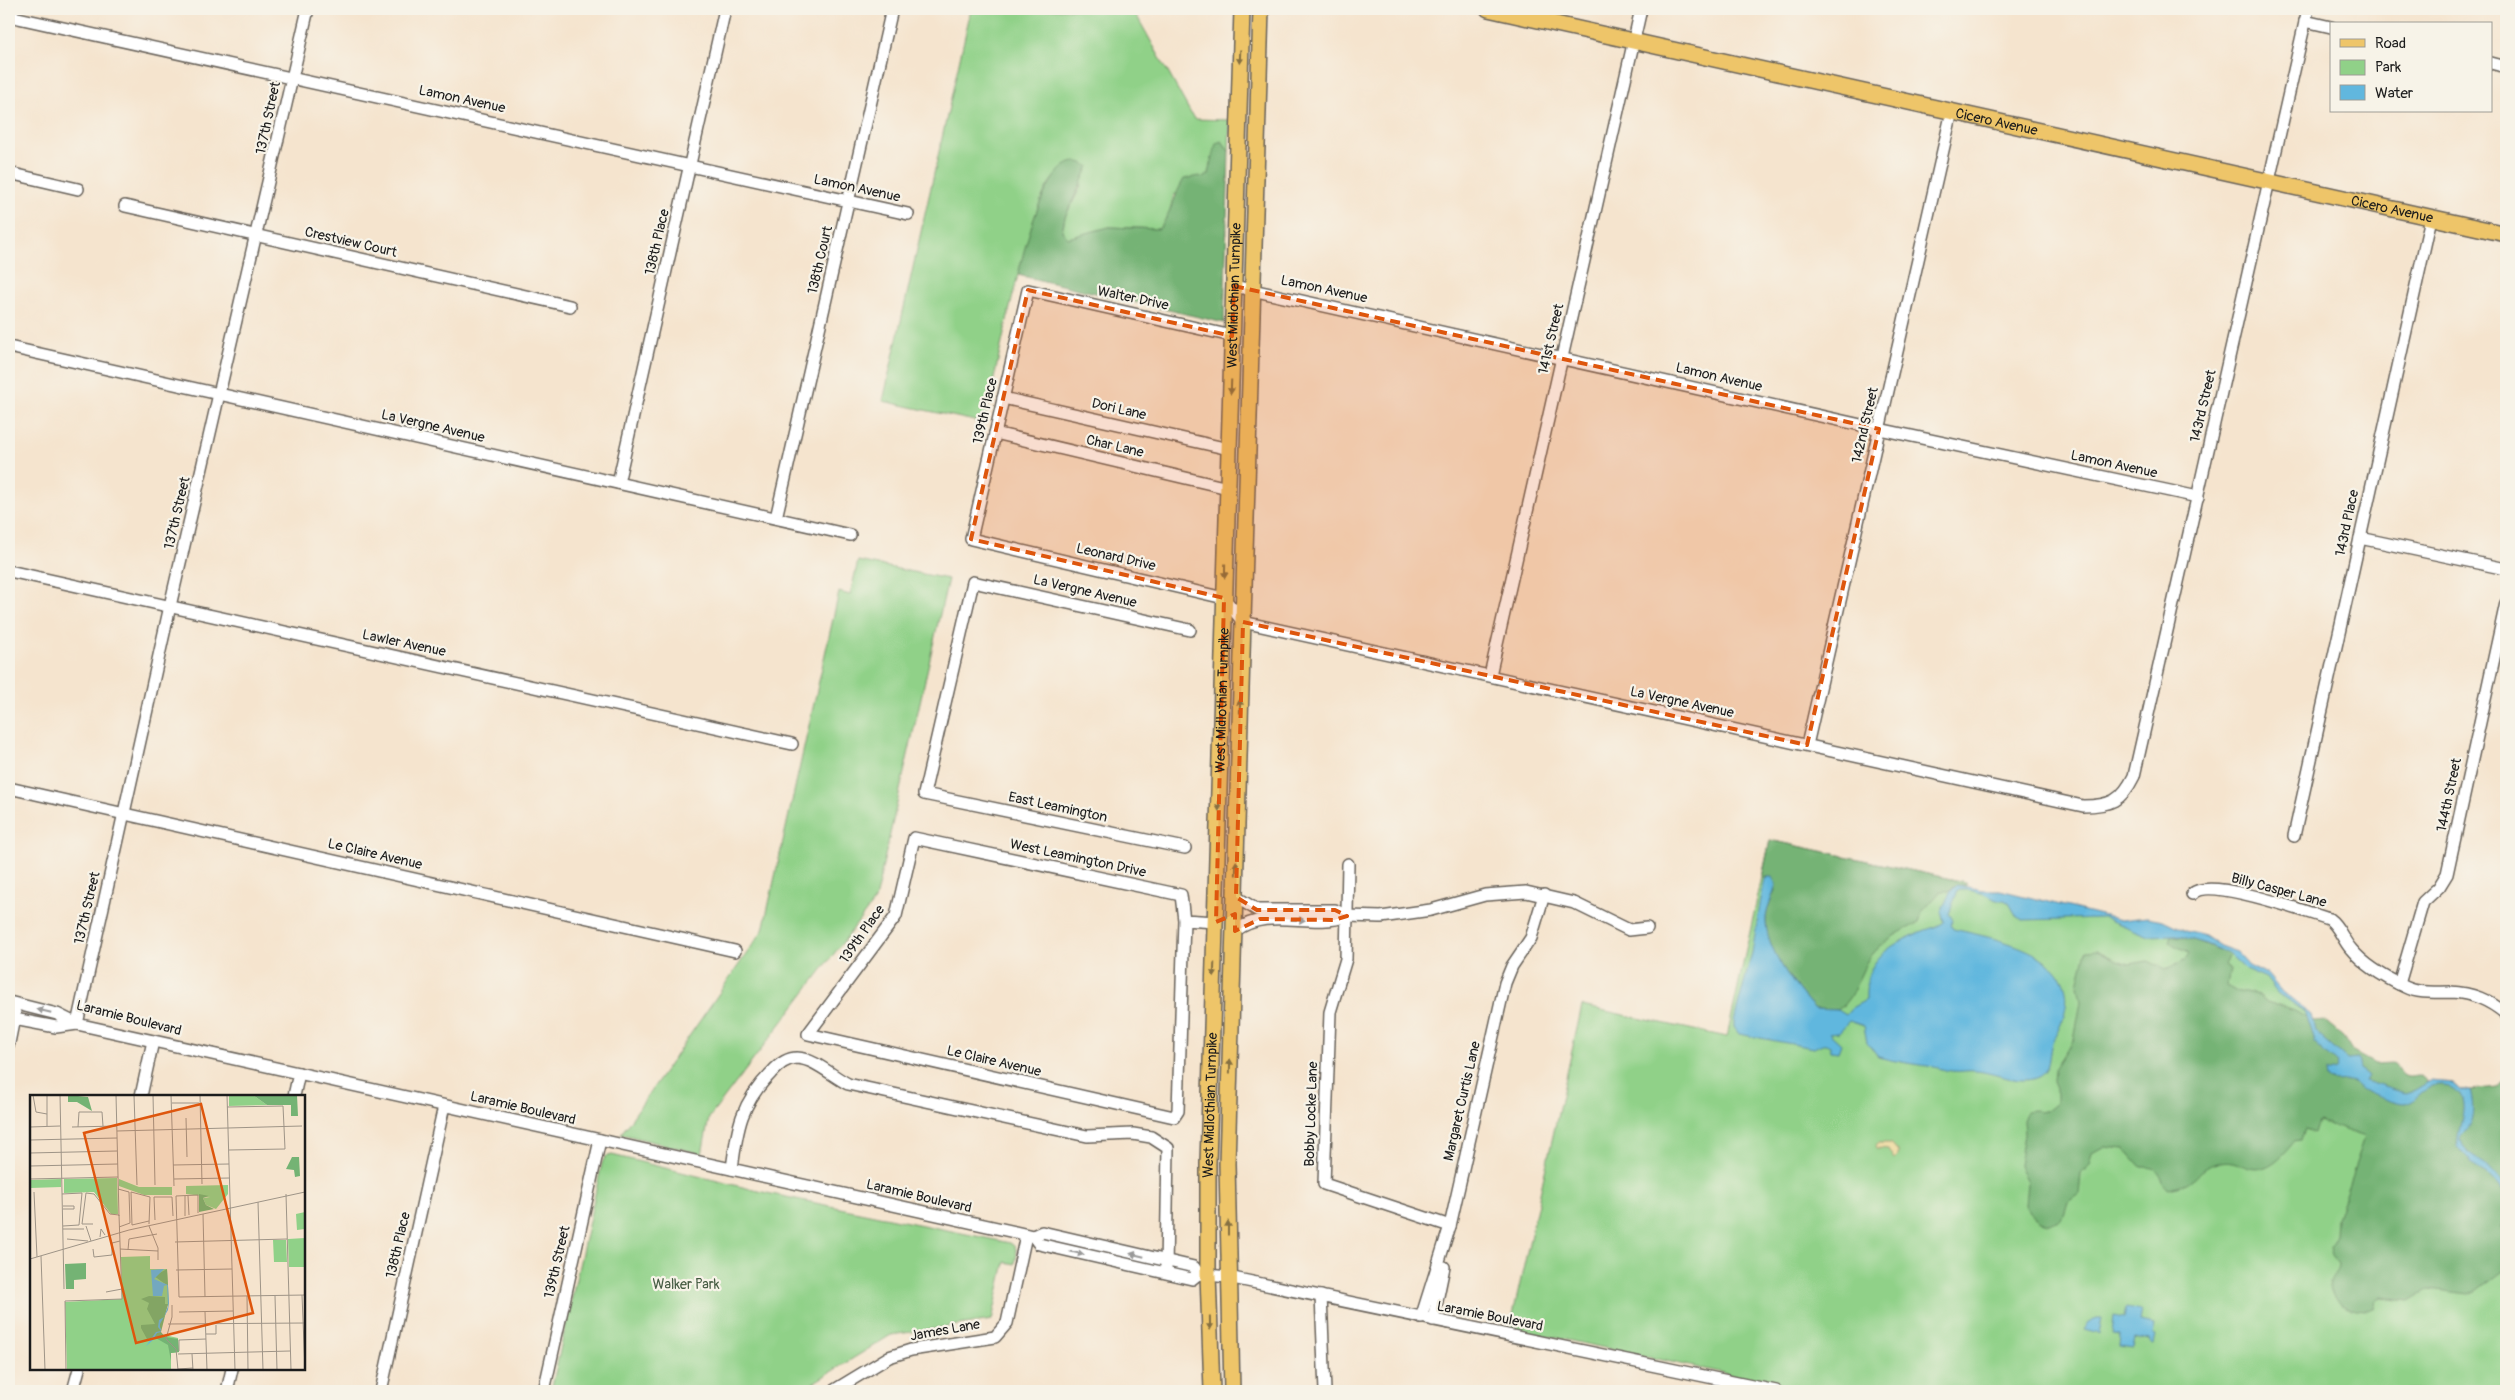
<svg xmlns="http://www.w3.org/2000/svg" width="2515" height="1400" viewBox="0 0 2515 1400" font-family="Pangolin,sans-serif">
<style>
.green{fill:#90d188;stroke:#567652}
.forest{fill:#74b374;stroke:#486848}
.sand{fill:#eeda9e;stroke:#857b5d}
.water{fill:#61b7de;stroke:#3e6a7d}
.lines{fill:none;stroke-linecap:round;stroke-linejoin:round}
.minor-casing{stroke:#68625a;stroke-width:14}
.major-casing{stroke:#68625a;stroke-width:18}
.minor{stroke:#fff;stroke-width:11}
.major{stroke:#eec569;stroke-width:15}
.oneway{fill:#857042}
.oneway2{fill:#999}
.marked{fill:#de560d;fill-opacity:0.2;stroke:#de560d;stroke-width:4;stroke-dasharray:10 6;stroke-linejoin:round}
.labels{text-anchor:middle;dominant-baseline:central;stroke-width:4.5;stroke-linejoin:round;paint-order:stroke}
.street-label{font-size:14px;fill:#1c1c1c;stroke:#f7f3e8}
.park-label{font-size:14px;fill:#455b42;stroke:#f7f3e8}
.inset-road{fill:none;stroke:#9e9487;stroke-width:1}
.view{fill:#de560d;fill-opacity:0.15;stroke:#de560d;stroke-width:2.5}
.inset-edge{fill:none;stroke:#1c1c1c;stroke-width:2.5}
</style>
<rect width="100%" height="100%" fill="#f7f3e8"/>
<filter id="ink" filterUnits="userSpaceOnUse"><feTurbulence type="fractalNoise" baseFrequency=".02" numOctaves="2"/><feDisplacementMap in="SourceGraphic" scale="10" xChannelSelector="R" yChannelSelector="G"/><feConvolveMatrix kernelMatrix="1 2 1 2 8 2 1 2 1" color-interpolation-filters="sRGB"/></filter>
<filter id="wash" filterUnits="userSpaceOnUse"><feTurbulence type="fractalNoise" baseFrequency=".0096" numOctaves="4" result="noise"/><feDisplacementMap in="SourceGraphic" scale="20" xChannelSelector="R" yChannelSelector="G"/><feGaussianBlur stdDeviation="1.12" result="paint"/><feColorMatrix in="noise" values="0 0 0 0 0 0 0 0 0 0 0 0 0 0 0 0 0 1.4 0 .05"/><feComposite in="paint" operator="in"/></filter>
<g filter="url(#wash)">
<rect width="100%" height="100%" fill="#f5e4ce"/>
<g class="green">
<path d="M 971,9 L 1133,9 L 1194,119 L 1230,120 L 1229,151 L 1222,141 L 1213,153 L 1209,174 L 1174,195 L 1168,217 L 1159,229 L 1109,227 L 1068,239 L 1062,231 L 1065,217 L 1081,186 L 1078,162 C 1064,165 1054,175 1047,187 C 1036,208 1030,233 1023,256 C 1008,311 997,367 984,423 L 883,401 Z"/>
<polygon points="858,561 948,579 875,900 709,1118 702,1154 621,1134 763,930 839,592 850,595"/>
<path d="M 1770,840 L 1965,882 L 1965,887 L 2091,916 C 2106,917 2119,922 2135,921 L 2235,954 L 2245,964 L 2264,973 L 2276,988 L 2303,1010 L 2329,1050 L 2490,1107 L 2506,1077 L 2506,1391 L 1808,1391 L 1510,1328 L 1582,1006 L 1727,1037 Z"/>
<path d="M 612,1155 L 767,1193 L 1010,1243 C 1019,1248 1017,1254 1015,1264 L 1005,1262 L 992,1320 L 891,1335 L 800,1391 L 551,1391 L 602,1163 L 605,1157 Z"/>
</g>
<g class="forest">
<path d="M 1222,141 L 1229,151 L 1224,323 L 1018,275 C 1024,251 1045,159 1078,162 C 1081,162 1086,165 1089,166 L 1065,217 L 1062,231 L 1068,238 L 1109,227 L 1159,229 C 1171,214 1174,195 1184,179 L 1199,176 L 1204,178 L 1209,174 L 1216,143 Z"/>
<path d="M 1770,840 L 1965,882 L 1966,884 L 1954,887 L 1951,891 L 1941,891 L 1922,912 L 1919,923 C 1901,931 1884,940 1871,956 C 1858,974 1856,996 1838,1010 L 1815,1009 C 1797,990 1767,951 1766,925 C 1765,913 1770,901 1775,891 L 1768,877 L 1762,878 Z"/>
<path d="M 2171,935 L 2195,940 L 2229,954 L 2224,966 L 2230,970 L 2227,985 L 2235,991 L 2260,996 L 2267,1002 L 2295,1011 L 2313,1022 L 2325,1021 L 2343,1036 L 2353,1052 L 2375,1064 L 2393,1063 C 2399,1067 2399,1073 2405,1076 C 2415,1080 2420,1070 2427,1083 L 2454,1083 L 2461,1089 L 2470,1091 L 2496,1088 L 2506,1077 L 2506,1180 L 2500,1187 C 2509,1207 2507,1210 2501,1230 L 2506,1243 L 2506,1269 L 2478,1290 L 2469,1294 L 2429,1289 L 2409,1301 L 2380,1298 L 2375,1301 L 2373,1309 C 2358,1313 2325,1303 2331,1282 C 2333,1275 2339,1272 2339,1265 L 2332,1256 L 2330,1247 L 2336,1236 L 2337,1218 L 2365,1137 L 2318,1121 L 2314,1132 L 2305,1129 L 2301,1141 L 2294,1142 C 2283,1155 2267,1175 2246,1167 C 2236,1163 2229,1159 2217,1163 C 2198,1168 2196,1184 2170,1189 L 2164,1185 C 2158,1170 2159,1167 2141,1167 L 2125,1149 L 2104,1147 L 2093,1153 L 2090,1165 L 2081,1174 L 2079,1194 L 2068,1202 L 2064,1215 L 2057,1222 L 2048,1223 L 2041,1221 L 2029,1213 L 2025,1205 L 2027,1182 L 2019,1165 L 2024,1134 L 2023,1120 L 2026,1113 L 2032,1110 L 2046,1111 L 2056,1103 L 2056,1089 L 2053,1082 L 2054,1070 L 2074,1039 L 2081,1002 L 2078,984 L 2086,951 L 2097,950 L 2116,960 L 2130,964 L 2148,961 L 2166,969 L 2186,959 L 2189,954 L 2169,942 Z"/>
</g>
<polygon class="sand" points="1878,1143 1891,1143 1898,1151 1898,1156 1894,1159 1888,1149 1877,1148 1876,1145"/>
<g class="water">
<path d="M 1768,877 L 1772,877 L 1776,884 C 1774,896 1767,905 1766,918 C 1764,947 1796,989 1815,1009 L 1838,1010 L 1846,1015 L 1853,1007 L 1866,1000 C 1864,959 1889,945 1923,931 C 1930,928 1938,927 1944,922 L 1941,911 L 1951,891 L 1957,885 L 1984,890 L 2000,890 L 2121,920 L 2147,917 L 2163,920 L 2186,931 L 2205,936 L 2220,946 L 2237,952 L 2249,965 L 2267,974 L 2282,992 L 2311,1015 L 2315,1032 L 2347,1060 L 2358,1059 L 2360,1069 L 2368,1076 L 2365,1081 L 2405,1093 L 2415,1090 L 2430,1081 L 2454,1083 L 2461,1089 L 2470,1091 C 2474,1102 2474,1118 2468,1128 C 2465,1133 2461,1134 2460,1141 L 2469,1153 L 2486,1164 L 2506,1186 L 2506,1198 L 2500,1187 L 2488,1174 L 2471,1164 L 2470,1160 L 2458,1148 C 2455,1133 2470,1106 2459,1092 C 2457,1090 2452,1088 2449,1087 C 2422,1081 2420,1101 2404,1104 C 2398,1105 2371,1095 2365,1091 C 2360,1089 2358,1084 2353,1082 C 2345,1079 2335,1082 2326,1080 L 2325,1073 L 2336,1070 L 2338,1064 L 2314,1042 L 2304,1012 L 2277,993 L 2266,978 L 2245,969 L 2229,954 L 2203,943 L 2176,935 L 2148,936 L 2104,918 L 2023,920 L 2017,917 L 2009,903 L 2004,900 L 1996,900 L 1985,894 L 1969,890 L 1958,890 L 1949,914 L 1953,919 L 1950,924 L 1953,929 C 2012,942 2101,959 2053,1040 C 2047,1051 2053,1070 2038,1077 C 2019,1086 1995,1072 1975,1071 C 1967,1070 1960,1072 1952,1071 C 1946,1071 1940,1068 1934,1067 C 1915,1064 1896,1062 1878,1057 L 1867,1043 L 1864,1026 L 1849,1021 L 1839,1032 L 1829,1033 L 1841,1044 L 1838,1052 L 1831,1051 L 1830,1046 C 1822,1041 1821,1046 1813,1048 L 1739,1034 L 1734,1027 L 1734,1021 L 1752,953 L 1761,899 L 1765,879 Z"/>
<polygon points="2126,1308 2141,1311 2139,1322 2155,1325 2153,1336 2156,1337 2154,1346 2151,1345 2149,1341 2135,1338 2133,1348 2119,1346 2120,1334 2112,1333 2114,1316 2124,1318"/>
<polygon points="2097,1319 2102,1319 2099,1334 2084,1330 2089,1322"/>
</g>
</g>
<g filter="url(#ink)">
<g class="lines">
<g class="minor-casing">
<g id="minor">
<polyline points="9,16 908,214"/>
<polyline points="2305,21 2331,27"/>
<polyline points="2491,63 2506,67"/>
<polyline points="9,173 78,189"/>
<polyline points="125,206 570,306"/>
<polyline points="1234,286 1879,429 2198,497"/>
<path d="M 1232,336 L 1028,290 L 971,539 L 1224,598 L 1243,622 L 2083,806 C 2110,806 2122,801 2134,776 L 2308,9"/>
<polyline points="9,347 850,535"/>
<polyline points="1003,398 1229,449"/>
<polyline points="995,433 1228,488"/>
<polyline points="618,483 725,9"/>
<polyline points="776,518 892,9"/>
<polyline points="2360,538 2506,569"/>
<polyline points="9,571 792,744"/>
<polyline points="1490,675 1641,9"/>
<polyline points="1807,745 1952,111"/>
<polyline points="9,788 735,951"/>
<polyline points="2294,836 2431,218"/>
<polyline points="1185,848 924,794 973,582 1190,630"/>
<polyline points="1348,864 1346,959 1330,1012 1324,1184 1450,1226"/>
<path d="M 2192,894 C 2208,876 2306,912 2329,919 C 2340,927 2342,939 2351,949 C 2365,966 2386,978 2405,987 C 2419,994 2435,992 2450,992 C 2473,993 2489,1000 2506,1014"/>
<polyline points="1236,897 1257,910 1335,910 1347,916 1381,917 1431,910 1485,895 1526,892 1574,903 1629,930 1647,928"/>
<polyline points="1184,920 1178,1111 1174,1117 808,1034 896,916 914,838 1181,895 1184,920 1216,922"/>
<path d="M 1235,931 C 1268,906 1311,929 1347,916"/>
<polyline points="2399,984 2423,902 2439,887 2447,874 2506,603"/>
<polyline points="9,1002 57,1014 77,1024 1033,1236 1042,1232 1194,1267 1198,1274"/>
<polyline points="9,1018 56,1027 77,1024"/>
<polyline points="77,1024 170,606 308,9"/>
<polyline points="9,1043 15,1013"/>
<polyline points="141,1096 153,1041"/>
<polyline points="294,1096 299,1073"/>
<path d="M 732,1169 C 737,1128 741,1103 771,1073 C 778,1065 786,1058 797,1058 C 815,1059 832,1076 848,1084 L 1087,1136 L 1133,1134 L 1151,1137 L 1168,1148 L 1166,1269"/>
<path d="M 1033,1236 L 1039,1244 L 1192,1279 L 1198,1274 L 1228,1277 C 1411,1315 1594,1352 1776,1391"/>
<polyline points="1321,1296 1325,1391"/>
<polyline points="1421,1318 1450,1226 1505,983 1512,966 1531,938 1544,895"/>
<polyline points="1433,1320 1444,1267"/>
<polyline points="73,1391 79,1369"/>
<polyline points="227,1391 232,1369"/>
<polyline points="381,1391 444,1106"/>
<polyline points="544,1391 600,1140"/>
<polyline points="833,1391 889,1357 911,1350 995,1337 1007,1323 1026,1235"/>
</g>
</g>
<g class="major-casing">
<g id="major">
<path id="s1" d="M 1488,9 L 2506,234"/>
<path id="s2" d="M 1212,1391 L 1208,1274 L 1208,1164 L 1242,9"/>
<polyline points="1232,1391 1227,1164 1261,9"/>
</g>
</g>
<use href="#minor" class="minor"/>
<use href="#major" class="major"/>
</g>
<defs><path id="oneway-solid" d="M-6-.8H1V-3.2L6.5 0L1 3.2V.8H-6Z" transform="scale(1.25)"/></defs>
<g class="oneway">
<use href="#oneway-solid" transform="translate(1240 57) rotate(92)"/>
<use href="#oneway-solid" transform="translate(1231 387) rotate(92)"/>
<use href="#oneway-solid" transform="translate(1225 571) rotate(91)"/>
<use href="#oneway-solid" transform="translate(1240 706) rotate(-89)"/>
<use href="#oneway-solid" transform="translate(1219 804) rotate(91)"/>
<use href="#oneway-solid" transform="translate(1236 868) rotate(-89)"/>
<use href="#oneway-solid" transform="translate(1214 970) rotate(92)"/>
<use href="#oneway-solid" transform="translate(1230 1066) rotate(-89)"/>
<use href="#oneway-solid" transform="translate(1228 1228) rotate(-90)"/>
<use href="#oneway-solid" transform="translate(1210 1323) rotate(89)"/>
</g>
<g class="oneway2">
<use href="#oneway-solid" transform="translate(1298 920) rotate(1)"/>
<use href="#oneway-solid" transform="translate(44 1011) rotate(-166)"/>
<use href="#oneway-solid" transform="translate(1077 1253) rotate(13)"/>
<use href="#oneway-solid" transform="translate(1137 1255) rotate(-167)"/>
</g>
</g>
<path class="marked" d="M 1234,286 L 1879,429 L 1807,745 L 1243,622 L 1236,897 L 1257,910 L 1335,910 L 1347,916 L 1334,920 L 1260,919 L 1235,931 L 1235,914 L 1216,922 L 1224,598 L 971,539 L 1028,290 L 1232,336 Z"/>
<g class="labels">
<g class="street-label">
<text transform="translate(462 99) rotate(12)">Lamon Avenue</text>
<text transform="translate(268 118) rotate(-78)">137th Street</text>
<text stroke="none"><textPath href="#s1" startOffset="521">Cicero Avenue</textPath></text>
<text transform="translate(857 188) rotate(12)">Lamon Avenue</text>
<text stroke="none"><textPath href="#s1" startOffset="926">Cicero Avenue</textPath></text>
<text transform="translate(351 242) rotate(13)">Crestview Court</text>
<text transform="translate(657 242) rotate(-77)">138th Place</text>
<text transform="translate(820 260) rotate(-77)">138th Court</text>
<text transform="translate(1324 289) rotate(12)">Lamon Avenue</text>
<text stroke="none"><textPath href="#s2" startOffset="1096">West Midlothian Turnpike</textPath></text>
<text transform="translate(1133 298) rotate(12)">Walter Drive</text>
<text transform="translate(1551 339) rotate(-77)">141st Street</text>
<text transform="translate(1719 377) rotate(13)">Lamon Avenue</text>
<text transform="translate(2203 406) rotate(-77)">143rd Street</text>
<text transform="translate(1119 409) rotate(13)">Dori Lane</text>
<text transform="translate(985 411) rotate(-77)">139th Place</text>
<text transform="translate(1865 425) rotate(-77)">142nd Street</text>
<text transform="translate(433 426) rotate(13)">La Vergne Avenue</text>
<text transform="translate(1115 446) rotate(13)">Char Lane</text>
<text transform="translate(2114 464) rotate(12)">Lamon Avenue</text>
<text transform="translate(177 513) rotate(-77)">137th Street</text>
<text transform="translate(2347 523) rotate(-78)">143rd Place</text>
<text transform="translate(1116 557) rotate(13)">Leonard Drive</text>
<text transform="translate(1085 591) rotate(13)">La Vergne Avenue</text>
<text transform="translate(404 643) rotate(12)">Lawler Avenue</text>
<text stroke="none"><textPath href="#s2" startOffset="691">West Midlothian Turnpike</textPath></text>
<text transform="translate(1682 702) rotate(12)">La Vergne Avenue</text>
<text transform="translate(2449 795) rotate(-78)">144th Street</text>
<text transform="translate(1058 807) rotate(12)">East Leamington</text>
<text transform="translate(375 854) rotate(13)">Le Claire Avenue</text>
<text transform="translate(1078 858) rotate(12)">West Leamington Drive</text>
<text transform="translate(2279 890) rotate(15)">Billy Casper Lane</text>
<text transform="translate(87 908) rotate(-77)">137th Street</text>
<text transform="translate(862 934) rotate(-55)">139th Place</text>
<text transform="translate(129 1018) rotate(14)">Laramie Boulevard</text>
<text transform="translate(994 1061) rotate(13)">Le Claire Avenue</text>
<text transform="translate(1462 1101) rotate(-77)">Margaret Curtis Lane</text>
<text stroke="none"><textPath href="#s2" startOffset="286">West Midlothian Turnpike</textPath></text>
<text transform="translate(523 1108) rotate(13)">Laramie Boulevard</text>
<text transform="translate(1311 1114) rotate(-88)">Bobby Locke Lane</text>
<text transform="translate(919 1196) rotate(13)">Laramie Boulevard</text>
<text transform="translate(398 1245) rotate(-77)">138th Place</text>
<text transform="translate(557 1262) rotate(-77)">139th Street</text>
<text transform="translate(1490 1316) rotate(11)">Laramie Boulevard</text>
<text transform="translate(945 1330) rotate(-10)">James Lane</text>
</g>
<g class="park-label">
<text x="686" y="1284">Walker Park</text>
</g>
</g>
<g transform="translate(30 1095)">
<rect width="275" height="275" fill="#f5e4ce"/>
<path d="M 199,0 L 223,0 L 237,10 L 199,11 ZM 87,83 L 88,119 L 81,119 L 64,97 L 34,98 L 34,84 ZM 31,84 L 31,92 L 0,93 L 0,85 ZM 89,84 L 109,92 L 142,92 L 142,100 L 114,100 L 89,91 ZM 198,90 L 198,99 L 186,114 L 176,110 L 173,103 L 180,102 L 156,99 L 156,91 ZM 275,117 L 275,134 L 267,135 L 266,119 ZM 275,143 L 275,172 L 259,172 L 258,144 ZM 243,145 L 256,145 L 257,167 L 244,167 ZM 120,161 L 120,174 L 137,174 L 139,208 L 129,228 L 130,239 L 148,243 L 149,257 L 141,258 L 141,275 L 37,275 L 35,207 L 92,204 L 91,162 Z" fill="#90d188"/>
<path d="M 38,0 L 58,2 L 62,16 L 47,7 L 38,7 ZM 223,0 L 267,0 L 268,21 L 261,21 L 261,10 L 237,10 ZM 262,62 L 269,62 L 270,81 L 265,82 L 264,75 L 256,74 ZM 169,99 L 179,101 L 173,103 L 176,110 L 184,114 L 169,117 ZM 56,168 L 56,184 L 44,185 L 44,194 L 36,194 L 35,169 ZM 137,174 L 138,191 L 124,181 ZM 119,201 L 135,202 L 135,209 L 138,209 L 131,237 L 135,242 L 148,244 L 149,257 L 141,258 L 141,266 L 138,250 L 124,242 L 117,244 L 111,233 L 111,230 L 125,229 L 117,214 L 119,208 L 111,204 Z" fill="#74b374"/>
<path d="M 134,174 L 124,184 L 138,190 L 139,208 L 138,215 L 131,227 L 130,229 L 130,232 L 131,234 L 131,237 L 127,238 L 123,245 L 116,251 L 126,237 L 131,236 L 128,232 L 129,225 L 134,222 L 138,211 L 137,190 L 134,191 L 132,201 L 123,201 L 121,175 Z" fill="#61b7de"/>
<path class="inset-road" d="M 3,0 L 6,17 L 17,19M 17,0 L 17,31M 30,0 L 34,194M 86,0 L 89,121M 104,0 L 107,90M 123,0 L 125,90M 141,0 L 144,91M 170,0 L 172,89M 197,0 L 205,275M 142,8 L 169,8M 197,12 L 253,11 L 254,32 L 255,54 L 199,55M 156,23 L 157,62M 0,32 L 30,31M 42,32 L 87,31M 48,32 L 49,17 L 72,17 L 73,31M 87,36 L 272,31M 0,45 L 87,43M 0,58 L 87,56M 143,70 L 199,69M 0,71 L 88,69M 0,84 L 88,82M 144,84 L 200,83M 88,94 L 99,97 L 100,128 L 89,132M 4,97 L 7,162M 32,99 L 52,98 L 49,130 L 33,131M 256,99 L 261,275M 155,101 L 155,121M 158,101 L 159,120M 228,107 L 233,275M 33,111 L 44,111 L 44,114 L 33,114M 168,118 L 168,100 L 146,101 L 149,202 L 275,200M 173,119 L 175,202M 125,125 L 124,102 L 142,102 L 143,121M 119,126 L 102,130 L 101,97 L 120,102 L 119,129M 63,129 L 52,129 L 56,98 L 64,99 L 80,119 L 89,120M 56,131 L 61,146M 119,131 L 128,153 L 128,165M 33,134 L 54,134M 70,142 L 71,134 L 75,140M 37,144 L 58,146M 145,147 L 257,144M 63,154 L 64,162 L 82,160 L 82,148 L 90,146M 90,154 L 128,156M 98,155 L 99,144 L 127,139M 11,161 L 15,275M 0,164 L 99,135 L 275,97M 146,175 L 202,174M 76,197 L 92,194M 272,200 L 275,275M 217,201 L 218,275M 245,201 L 247,275M 142,210 L 142,222 L 136,244 L 146,254 L 148,275M 149,217 L 203,216M 175,217 L 177,275M 138,229 L 275,228M 176,239 L 186,239 L 186,230M 149,256 L 149,245 L 176,244M 148,259 L 260,256M 162,259 L 163,275M 148,274 L 163,273M 36,275 L 35,206 L 92,204 L 89,120"/>
<path class="view" d="M 171,9 L 223,218 L 106,248 L 54,38 Z"/>
<rect width="275" height="275" class="inset-edge"/>
</g>
<rect width="2515" height="1400" fill="none" stroke="#f7f3e8" stroke-width="30"/>
<rect x="2330" y="22" width="162" height="90" fill="#f7f3e8" stroke="#9f9d96"/>
<rect x="2340" y="39" width="25" height="8" fill="#eec569" stroke="#9f9d96"/>
<text x="2375" y="48" font-size="15" fill="#1c1c1c">Road</text>
<rect x="2340" y="60" width="25" height="15" fill="#90d188" stroke="#9f9d96"/>
<text x="2375" y="72" font-size="15" fill="#1c1c1c">Park</text>
<rect x="2340" y="85" width="25" height="15" fill="#61b7de" stroke="#9f9d96"/>
<text x="2375" y="98" font-size="15" fill="#1c1c1c">Water</text>
</svg>
